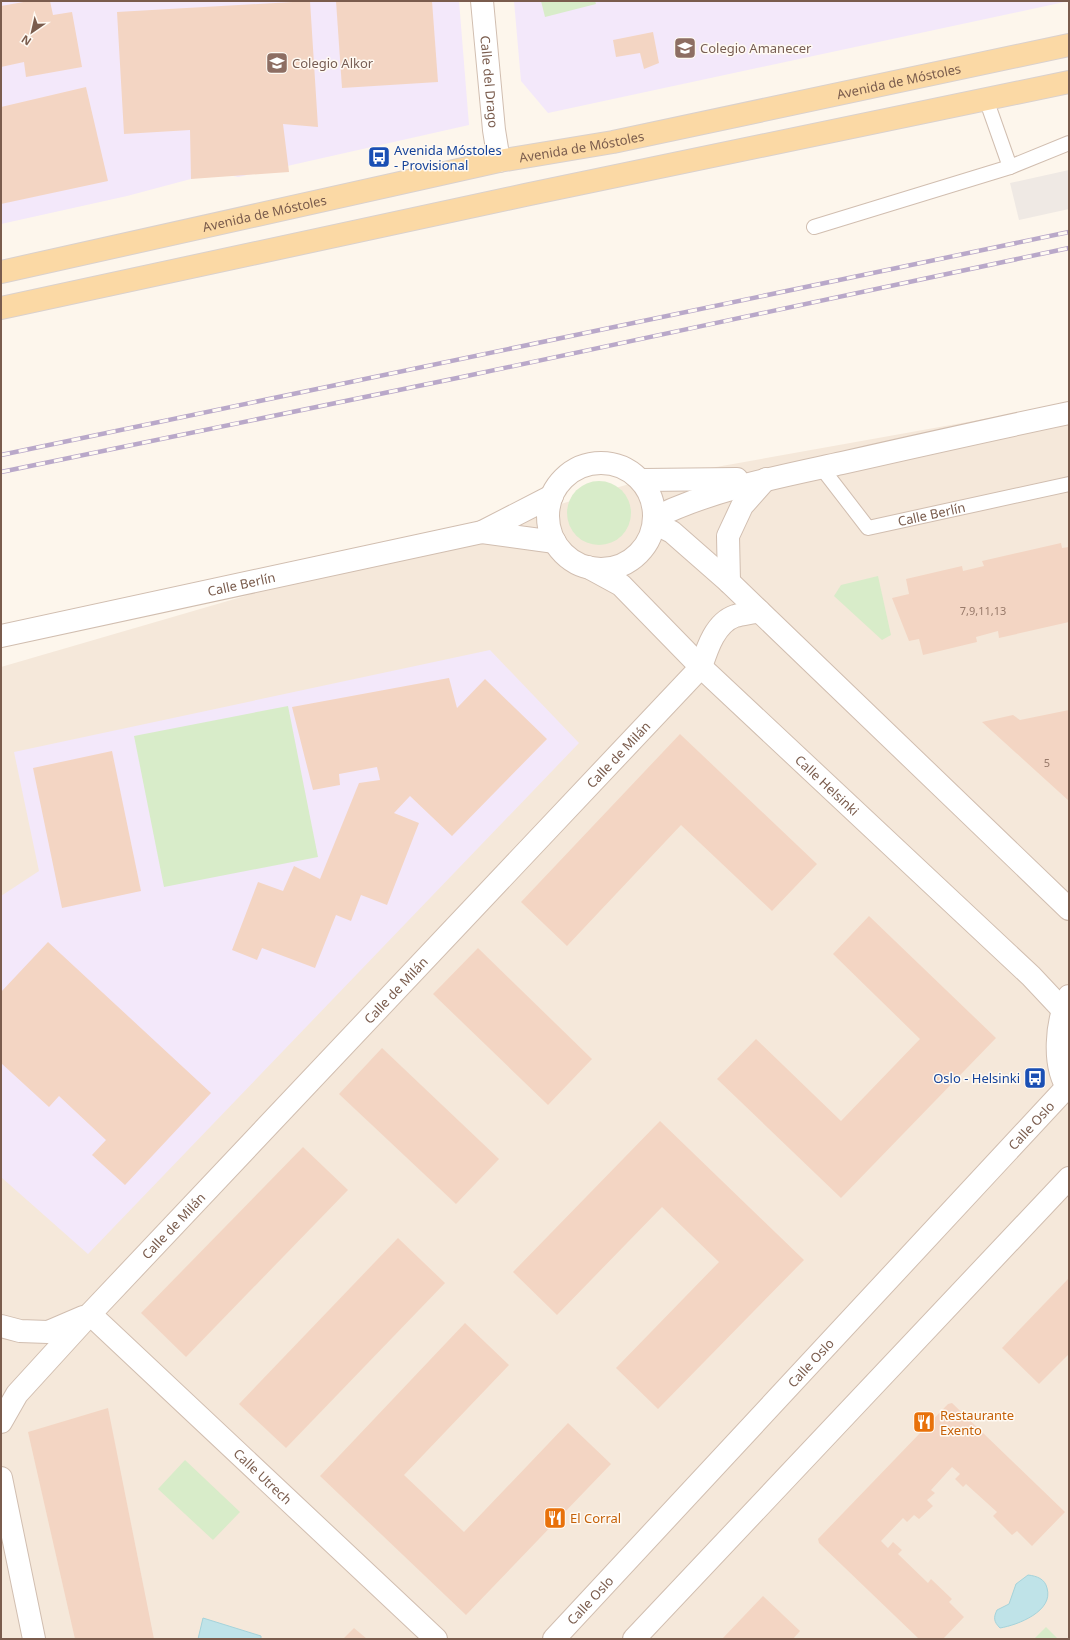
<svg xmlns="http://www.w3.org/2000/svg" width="1070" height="1640" viewBox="0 0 1070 1640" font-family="'Noto Sans',sans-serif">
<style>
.residential{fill:#f5e8da}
.industrial{fill:#efe9e4}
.education{fill:#f3e8fa}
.green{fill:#d8ecc9}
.water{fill:#bfe3e8;stroke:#a5d3da}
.building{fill:#f3d5c3}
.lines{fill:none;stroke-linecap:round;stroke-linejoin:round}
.service-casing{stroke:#d1beb0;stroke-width:16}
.minor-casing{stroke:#d1beb0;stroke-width:24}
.tertiary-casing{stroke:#d1beb0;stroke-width:24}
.primary-casing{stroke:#dad1cd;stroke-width:24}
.service{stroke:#fff;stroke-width:14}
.minor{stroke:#fff;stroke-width:22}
.tertiary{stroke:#fff;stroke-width:22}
.primary{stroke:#fbd9a5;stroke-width:22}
.rail-casing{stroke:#b9a8c9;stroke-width:4.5}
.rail{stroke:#fffaf3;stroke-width:3;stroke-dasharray:9;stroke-linecap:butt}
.labels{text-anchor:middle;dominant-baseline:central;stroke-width:3;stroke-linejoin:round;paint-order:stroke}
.number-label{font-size:11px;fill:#987a6a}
.education-label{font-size:13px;fill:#785e54;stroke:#fffaf3;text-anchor:start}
.street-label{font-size:13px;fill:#7a5c4d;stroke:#fffaf3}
.transit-label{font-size:13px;fill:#164399;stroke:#fffaf3;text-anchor:start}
.food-label{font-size:13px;fill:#c56008;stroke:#fffaf3;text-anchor:start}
</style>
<rect width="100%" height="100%" fill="#fdf6ec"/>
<polygon class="residential" points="1069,404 1069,1639 1,1639 1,667 643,480"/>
<polygon class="industrial" points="1069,170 1069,209 1019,220 1010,183"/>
<g class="education">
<polygon points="1,1 459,1 469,125 238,177 217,172 127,196 1,224"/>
<polygon points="514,1 1069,1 548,113 521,81"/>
<polygon points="490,650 579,743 88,1254 1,1177 1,896 39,871 14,752"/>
</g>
<g class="green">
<polygon points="541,1 595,1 596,4 545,17"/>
<circle cx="599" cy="513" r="32"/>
<polygon points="878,576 891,635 882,640 834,596 841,585"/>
<polygon points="288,706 318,857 164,887 134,736"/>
<polygon points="185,1460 240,1512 213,1540 158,1489"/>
<polygon points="1046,1627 1058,1639 1034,1639"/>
</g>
<g class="water">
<path d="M 1028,1575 C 1037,1576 1045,1579 1047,1588 C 1054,1611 1018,1625 1000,1628 C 994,1622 993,1618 997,1610 L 1009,1604 L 1016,1584 Z"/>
<polygon points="203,1618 261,1636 261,1639 198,1639"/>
</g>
<g class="building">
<polygon points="29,1 50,1 53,15 72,12 82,67 26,77 24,62 1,67 1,6"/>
<polygon points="310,1 318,127 283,124 289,172 191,179 190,130 124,134 117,12"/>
<polygon points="336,1 432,1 438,82 342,88"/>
<polygon points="653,32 659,63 644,69 640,53 616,57 613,40"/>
<polygon points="86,87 108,181 1,204 1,107"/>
<polygon points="1061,543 1062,548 1069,547 1069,622 999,638 998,631 976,637 977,642 923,655 919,639 909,641 892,598 909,594 906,579 962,566 963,571 984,566 982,561"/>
<polygon points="449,678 457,708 485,679 547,739 452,836 410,796 394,813 419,823 387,905 361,895 351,921 336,915 315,968 262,948 257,960 232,950 258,882 283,891 294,866 320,879 359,783 380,780 377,767 339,774 340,785 313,790 292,707"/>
<polygon points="1069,710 1069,801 982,722 1013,715 1020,720"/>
<polygon points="680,734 817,864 772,911 681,825 567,946 521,902"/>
<polygon points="112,751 141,891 62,908 33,768"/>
<polygon points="869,916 996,1038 841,1198 717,1079 756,1039 841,1121 920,1039 833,954"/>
<polygon points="48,942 211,1093 125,1185 92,1155 106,1140 59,1096 49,1107 1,1063 1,992"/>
<polygon points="478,948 592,1059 548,1105 433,994"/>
<polygon points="382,1048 499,1159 456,1204 339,1094"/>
<polygon points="660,1121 804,1260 658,1409 616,1368 719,1262 662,1207 557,1315 513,1272"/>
<polygon points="303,1147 348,1190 186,1357 141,1313"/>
<polygon points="398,1238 445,1283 286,1448 239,1404"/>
<polygon points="1069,1278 1069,1354 1039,1384 1002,1348"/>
<polygon points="465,1323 509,1365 404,1475 464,1532 568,1423 611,1464 466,1615 320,1476"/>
<polygon points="952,1403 1065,1512 1032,1546 1017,1531 1012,1535 993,1516 997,1512 966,1484 963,1487 955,1479 960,1474 952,1467 931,1490 935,1493 927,1500 933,1506 919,1519 914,1515 907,1522 903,1518 881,1541 888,1548 893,1542 902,1550 898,1554 928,1583 931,1579 952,1599 949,1602 964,1617 943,1639 919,1639 819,1543 818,1539 948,1404"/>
<polygon points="108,1408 154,1639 75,1639 28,1432"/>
<polygon points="763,1596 800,1631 793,1639 722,1639"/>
<polygon points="354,1628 367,1639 343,1639"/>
</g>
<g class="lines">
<g class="service-casing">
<g id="service">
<polyline points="1010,167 1069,143"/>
<polyline points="814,227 1010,167 986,99"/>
<path id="s1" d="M 821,467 L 868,528 L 1069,484"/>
</g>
</g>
<g class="minor-casing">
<g id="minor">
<path id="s2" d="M 482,1 L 494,130 L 499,161"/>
<circle cx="601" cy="516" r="53"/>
<polyline points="643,480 737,479"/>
<path d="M 654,518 C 713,489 778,477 842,463 C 917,446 993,429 1069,413"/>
<polyline points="654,523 672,532 729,582 1069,909"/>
<polyline points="482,532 555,542"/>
<path id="s3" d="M 588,567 L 621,585 L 701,667 L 1031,976 L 1062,1009"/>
<polyline points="729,582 728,536 742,506 766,479"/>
<path id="s4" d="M 1,636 L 482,532 L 552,496"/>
<path d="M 1069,996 C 1056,1021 1052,1066 1069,1090"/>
<path id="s5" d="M 90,1314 L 436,1639"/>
<polyline points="1,1326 20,1331 48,1332 83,1317"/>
<path id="s6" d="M 1,1422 L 17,1394 L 90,1314 L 701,667 C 707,649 715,623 735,616 C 742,614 751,613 759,611"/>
<path id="s7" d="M 554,1639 L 1067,1087"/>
<polyline points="634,1639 1069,1178"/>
</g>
</g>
<g class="tertiary-casing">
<polyline id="tertiary" points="1,1478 34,1639"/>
</g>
<g class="primary-casing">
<g id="primary">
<path id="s8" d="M 1,272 L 499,161 L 613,142 L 1069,45"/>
<polyline points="1,308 525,195 1069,82"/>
</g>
</g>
<use href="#service" class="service"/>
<use href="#minor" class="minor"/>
<use href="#tertiary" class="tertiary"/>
<use href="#primary" class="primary"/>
<g class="rail-casing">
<g id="rail">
<polyline points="1,455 1069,232"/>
<polyline points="1,472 462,377 1069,248"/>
</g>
</g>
<use href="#rail" class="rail"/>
</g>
<defs>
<g id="school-square" transform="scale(1.15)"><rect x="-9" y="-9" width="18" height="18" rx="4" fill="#8d6e63" stroke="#fffaf3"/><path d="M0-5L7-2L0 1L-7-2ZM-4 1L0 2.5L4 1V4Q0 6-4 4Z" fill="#fff"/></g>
<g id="bus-square" transform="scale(1.15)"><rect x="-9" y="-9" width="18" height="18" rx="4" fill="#1a4fb4" stroke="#fffaf3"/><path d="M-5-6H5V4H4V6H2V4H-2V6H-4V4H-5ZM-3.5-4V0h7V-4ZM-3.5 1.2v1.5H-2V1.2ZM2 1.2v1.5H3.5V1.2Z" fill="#fff"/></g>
<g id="restaurant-square" transform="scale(1.15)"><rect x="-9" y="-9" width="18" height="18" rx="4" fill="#e8710a" stroke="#fffaf3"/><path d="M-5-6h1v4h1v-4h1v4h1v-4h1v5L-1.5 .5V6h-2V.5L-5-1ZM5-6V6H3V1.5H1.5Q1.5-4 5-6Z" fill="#fff"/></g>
</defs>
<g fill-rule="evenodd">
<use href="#school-square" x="685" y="48"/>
<use href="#school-square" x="277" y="63"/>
<use href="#bus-square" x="379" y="157"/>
<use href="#bus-square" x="1035" y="1078"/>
<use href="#restaurant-square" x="924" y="1422"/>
<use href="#restaurant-square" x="555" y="1518"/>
</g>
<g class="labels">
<g class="number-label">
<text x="983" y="610">7,9,11,13</text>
<text x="1047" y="762">5</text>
</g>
<g class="education-label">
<text x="700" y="48">Colegio Amanecer</text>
<text x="292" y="63">Colegio Alkor</text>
</g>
<g class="street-label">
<text stroke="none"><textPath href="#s2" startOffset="81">Calle del Drago</textPath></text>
<text stroke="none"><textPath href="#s8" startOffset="918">Avenida de Móstoles</textPath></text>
<text stroke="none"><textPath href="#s8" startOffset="594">Avenida de Móstoles</textPath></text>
<text stroke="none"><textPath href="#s8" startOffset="270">Avenida de Móstoles</textPath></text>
<text stroke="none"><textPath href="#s1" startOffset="142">Calle Berlín</textPath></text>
<text stroke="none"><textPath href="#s4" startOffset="246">Calle Berlín</textPath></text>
<text stroke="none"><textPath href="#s6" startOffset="910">Calle de Milán</textPath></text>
<text stroke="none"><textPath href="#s3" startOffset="325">Calle Helsinki</textPath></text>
<text stroke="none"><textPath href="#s6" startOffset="586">Calle de Milán</textPath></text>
<text stroke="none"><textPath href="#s7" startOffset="701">Calle Oslo</textPath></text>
<text stroke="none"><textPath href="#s6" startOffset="262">Calle de Milán</textPath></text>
<text stroke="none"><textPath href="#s7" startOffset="377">Calle Oslo</textPath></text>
<text stroke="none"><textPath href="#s5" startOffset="237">Calle Utrech</textPath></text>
<text stroke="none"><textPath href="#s7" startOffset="53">Calle Oslo</textPath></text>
</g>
<g class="transit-label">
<text x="394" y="150">Avenida Móstoles<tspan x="394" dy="15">- Provisional</tspan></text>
<text x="1020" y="1078" text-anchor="end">Oslo - Helsinki</text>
</g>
<g class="food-label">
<text x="940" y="1415">Restaurante<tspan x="940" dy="15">Exento</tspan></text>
<text x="570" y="1518">El Corral</text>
</g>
</g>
<rect width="1070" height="1640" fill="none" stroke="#7a5c4d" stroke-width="4"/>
<g transform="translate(32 32) rotate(214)" stroke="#fffaf3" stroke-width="3" paint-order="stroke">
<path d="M0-3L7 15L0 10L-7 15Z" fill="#7a5c4d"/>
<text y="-6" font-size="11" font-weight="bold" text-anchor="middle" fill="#7a5c4d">N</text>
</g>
</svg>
